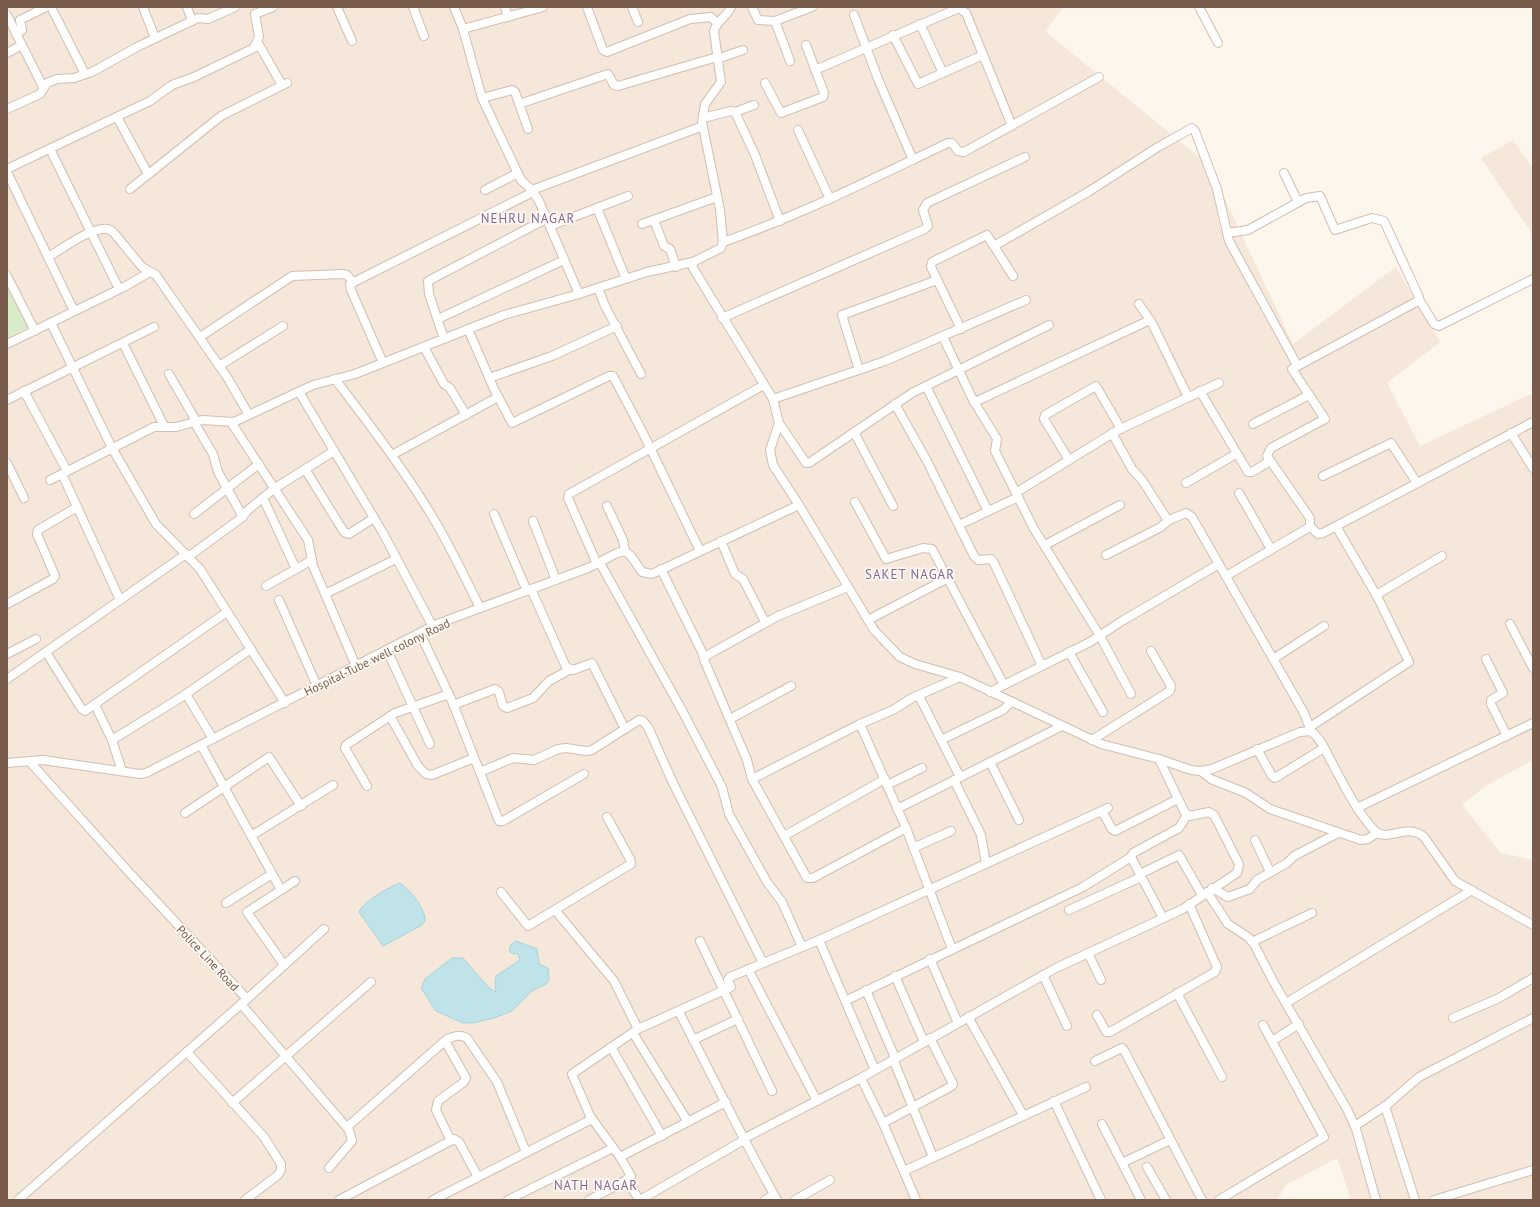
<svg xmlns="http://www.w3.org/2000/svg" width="1540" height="1207" viewBox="0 0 1540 1207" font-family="'PT Sans',sans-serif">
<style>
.residential{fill:#f5e8da}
.green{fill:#d8ecc9}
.water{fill:#bfe3e8;stroke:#a5d3da}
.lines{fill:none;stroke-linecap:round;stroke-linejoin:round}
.minor-casing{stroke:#d1beb0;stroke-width:10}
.minor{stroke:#fff;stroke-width:8}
.labels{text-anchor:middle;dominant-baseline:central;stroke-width:3.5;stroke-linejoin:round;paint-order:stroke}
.street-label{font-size:12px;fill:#7a5c4d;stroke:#fffaf3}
.neighbourhood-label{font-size:13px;letter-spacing:1px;fill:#846695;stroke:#fffaf3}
</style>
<rect width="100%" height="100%" fill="#fdf6ec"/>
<g class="residential">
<polygon points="7,7 1063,7 1046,32 1209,165 1293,344 1396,267 1440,342 1387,383 1420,446 1533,393 1533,760 1484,787 1462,805 1501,853 1533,860 1533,1200 1351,1200 1337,1158 1286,1185 1277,1200 7,1200"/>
<polygon points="1513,140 1533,168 1533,235 1481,158"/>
</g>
<polygon class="green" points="7,286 28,327 7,337"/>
<g class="water">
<path d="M 400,883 C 410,890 426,909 425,921 L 422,925 L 383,946 L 359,912 C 364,901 389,887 400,883 Z"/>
<polygon points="516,941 537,949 539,964 548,968 549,980 546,984 532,991 512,1011 494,1018 473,1023 463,1023 436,1011 421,988 425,979 452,958 463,958 489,988 496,992 495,983 496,976 520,960 518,954 511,953 509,950 511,945"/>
</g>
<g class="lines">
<g class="minor-casing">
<g id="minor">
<polyline points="51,7 85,74"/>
<polyline points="143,7 155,38"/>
<polyline points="187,7 192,21"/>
<polyline points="337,7 352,41"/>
<polyline points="413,7 424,36"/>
<polyline points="454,7 463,29 482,98 521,180 532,190 539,201 579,294 647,272 693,262"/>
<polyline points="505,7 508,17"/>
<polyline points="587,7 603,50 607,52 690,19 711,17 717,23"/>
<polyline points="632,7 638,22"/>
<path d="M 731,7 C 727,17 717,20 714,31 L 721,82 L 705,104 L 702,122 L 720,210 L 723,242 L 721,248 L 693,262 L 693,268 L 773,399 L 779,423 L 770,450 L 773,465 L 799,505 L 874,630 L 900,657 L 915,664 L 960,677 L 1101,744 L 1159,759 L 1191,770 L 1201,771 L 1212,769 L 1300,732 L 1311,731 C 1320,738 1325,749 1330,759 C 1343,783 1356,811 1375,831 C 1388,843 1407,822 1424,837 L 1455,881 L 1533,925"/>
<polyline points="752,7 758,20 775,21 790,61"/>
<polyline points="1199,7 1218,43"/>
<polyline points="7,15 22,45 7,53"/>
<polyline points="854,15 878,79 913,160"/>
<polyline points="775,21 812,7"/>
<polyline points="920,24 943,73"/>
<polyline points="463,29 543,7"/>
<polyline points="16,34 22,30 20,20 46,7"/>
<polyline points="893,35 918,84 983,55"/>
<polyline points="258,43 282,85"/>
<polyline points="22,45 43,87"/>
<polyline points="717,59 743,50"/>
<polyline points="815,70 959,8 966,13 1012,126"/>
<polyline points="765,83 781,113 823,97 824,93 806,45"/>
<polyline points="482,98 512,90 515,92 528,129"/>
<polyline points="519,104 608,74 614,85 618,86 717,57"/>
<polyline points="7,109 40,94 47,83 57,79 74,78 92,72 137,47 198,18 208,19 235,7"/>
<polyline points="735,112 754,105"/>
<polyline points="117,117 148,174"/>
<polyline points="703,118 731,111 735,112 755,155 780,221"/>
<polyline points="798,130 830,199"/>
<polyline points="50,149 119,289"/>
<polyline points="7,169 150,101 172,85 194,77 254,48 259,37 255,14 273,7"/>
<polyline points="7,172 74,311"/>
<polyline points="1284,173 1298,202"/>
<polyline points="130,189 221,116 287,83"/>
<polyline points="485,190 518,173"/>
<polyline points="532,190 703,126"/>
<polyline points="597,208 626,279"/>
<polyline points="654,220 664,246 670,249 676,267"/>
<polyline points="642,224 717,197"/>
<polyline points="550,226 628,196"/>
<polyline points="1227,233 1248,230 1306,198 1320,196 1335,230 1372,218 1384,221 1419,297 1418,301 1292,369 1325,419 1271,448 1267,456 1310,518 1310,527"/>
<path d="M 723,242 C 801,215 874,178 948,143 L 952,143 L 958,151 L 964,152 L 1099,77"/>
<polyline points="994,246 1088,192 1158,147 1192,128 1195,131 1217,189 1229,241 1297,365"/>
<path d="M 48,257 C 62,249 87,230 103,229 C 108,228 111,230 114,233 L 142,267 L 156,275 L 227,377 L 249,415"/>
<polyline points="7,276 35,331"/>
<polyline points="598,288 605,306 641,374"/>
<polyline points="1419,299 1434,324 1439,326 1533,279"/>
<polyline points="1139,304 1152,323 1188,397"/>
<polyline points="722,318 925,229 928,226 923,210 927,203 1025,157"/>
<polyline points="438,319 564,260"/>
<polyline points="51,323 112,448 156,524 200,569 285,703"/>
<polyline points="468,329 494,389 512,423 609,376 613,376 642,431 700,551"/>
<polyline points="961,329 931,267 932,262 987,235 1013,276"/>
<polyline points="200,337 292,276 342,274 347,275 353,282"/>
<polyline points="943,337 973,400 997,439 995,451 1034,529 1100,636 1131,694"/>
<polyline points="444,339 429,294 428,281 546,219"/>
<polyline points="123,343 164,426"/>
<polyline points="7,344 124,287 150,272"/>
<polyline points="424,347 444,384 450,388 466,415"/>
<polyline points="383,363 351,290 350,284 533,192"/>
<polyline points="219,366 283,326"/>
<polyline points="859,370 842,315 937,280"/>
<polyline points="169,374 196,421"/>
<polyline points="489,378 552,356 617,326"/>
<path d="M 335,379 C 369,424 403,468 432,516 C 450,546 465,577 480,608"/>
<polyline points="926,386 988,511"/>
<polyline points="24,391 67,471"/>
<polyline points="1200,391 1248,472 1252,472 1270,461"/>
<polyline points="299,392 383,533 433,627"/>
<polyline points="773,399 885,361 1026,300"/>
<polyline points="7,400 154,327"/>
<polyline points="975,402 1150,320"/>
<polyline points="895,404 927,461 974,556 978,560 991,559 994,563 1042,666"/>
<polyline points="194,422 213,454 218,472 243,517"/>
<polyline points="231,422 308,540 313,566 356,666"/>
<polyline points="779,423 806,463 809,463 912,393 1049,325"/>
<polyline points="1253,424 1309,395"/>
<polyline points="854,432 893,506"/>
<polyline points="1112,433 1132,469 1142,480 1167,519 1169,520 1186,513 1192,517 1304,713 1311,731"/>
<polyline points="1511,433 1533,468"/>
<polyline points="392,455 498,397"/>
<polyline points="1069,460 1044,419 1045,415 1096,386 1121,429"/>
<polyline points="7,463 24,498"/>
<polyline points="305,469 344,532 349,534 374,518"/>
<polyline points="62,474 120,600"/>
<polyline points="1323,476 1391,443 1417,483"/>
<polyline points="50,480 154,427 176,427 202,420 234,422 313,385 355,374 504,315 579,294"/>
<polyline points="1186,483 1236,454"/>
<polyline points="1017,492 1118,430 1219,383"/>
<polyline points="1239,493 1271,549"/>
<polyline points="263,498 296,569"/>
<polyline points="855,502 886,559 923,548 932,549 1004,685"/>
<polyline points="607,506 623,540 625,551"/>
<polyline points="194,514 259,464"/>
<polyline points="494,514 527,591"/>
<polyline points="533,521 556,580"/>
<polyline points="959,525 1018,497"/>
<polyline points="721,541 735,574 743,579 765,622"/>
<polyline points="1045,545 1120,505"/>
<polyline points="1106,555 1161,527 1169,520"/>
<polyline points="188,557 240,519 248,510 275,488 334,451"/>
<polyline points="600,563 684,714 722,787 729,814 767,882 782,902 802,947"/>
<polyline points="597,564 568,498 569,494 764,385"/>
<polyline points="661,569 702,652 705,662 747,760 752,779 807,878 813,878 906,828"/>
<polyline points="1226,576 1308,528 1312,528 1318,534 1323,533 1533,422"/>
<polyline points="266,586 312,560"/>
<polyline points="531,589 566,667 573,670 592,663 625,729"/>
<polyline points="325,594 396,559"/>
<polyline points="1376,595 1442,556"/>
<polyline points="279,600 317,686"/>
<polyline points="7,604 53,579 55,576 37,534 38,530 77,507"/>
<polyline points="868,620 948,578"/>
<polyline points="1510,624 1533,668"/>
<polyline points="420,633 452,701 499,821 503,821 584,774"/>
<polyline points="387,650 430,744"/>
<polyline points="46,652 81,708 85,711 227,612"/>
<polyline points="1069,652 1103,712"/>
<polyline points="7,654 36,639"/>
<polyline points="704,657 778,616 848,587"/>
<polyline points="1273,659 1324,626"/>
<polyline points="1486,659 1503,693 1491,700 1491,704 1507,736"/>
<polyline points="7,679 186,554"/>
<polyline points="990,692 1090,642 1122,621 1219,564"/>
<polyline points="186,694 213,739"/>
<polyline points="919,696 960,777"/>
<polyline points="95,705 112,740 122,771"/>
<polyline points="453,705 495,689 499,692 503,706 507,708 533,698 549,681 569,670"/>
<polyline points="390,716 418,766 426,774 432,775 474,758"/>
<polyline points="730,719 791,686"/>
<polyline points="860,724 906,828 952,949"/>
<polyline points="1310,727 1409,662 1378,598 1336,526"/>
<polyline points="112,740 180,698 251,649"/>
<polyline points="941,740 1003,710 1011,702"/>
<polyline points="1092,740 1170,691 1171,686 1151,651"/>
<polyline points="201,745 281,890"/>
<polyline points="1257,749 1272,776 1275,778 1324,748"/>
<polyline points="990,762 1019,820"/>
<polyline points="7,763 43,760 140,774 146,773 437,624 588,568 617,553 625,551 631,556 642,572 652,574 799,505"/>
<polyline points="1201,771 1211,779 1246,793 1270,809 1361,840 1368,839 1377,833"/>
<polyline points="480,772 513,758 534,760 558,749 566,748 586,751 592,750 639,720 643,721 648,727 673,783 763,963"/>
<polyline points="752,779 860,724 893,710 912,698 960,677"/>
<polyline points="954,780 981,835 986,864"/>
<polyline points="887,785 922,768"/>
<polyline points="367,786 345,748 346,745 395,713 449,694"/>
<polyline points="1357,808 1533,723"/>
<polyline points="897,809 1062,726"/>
<polyline points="1102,811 1112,829 1115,831 1178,799"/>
<polyline points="185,813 269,757 301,806"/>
<polyline points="251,836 333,785"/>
<polyline points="784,836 885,779"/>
<polyline points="1255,840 1270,872"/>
<polyline points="913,848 951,831"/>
<polyline points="1131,857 1133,853 1179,828 1187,815"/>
<polyline points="1140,874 1179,855 1202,895"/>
<polyline points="1212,888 1228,897 1250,889 1257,880 1287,863 1294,856 1338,833"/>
<polyline points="501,892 528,926 631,864 630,859 607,817"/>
<polyline points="1207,892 1228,924 1248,937 1254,944 1273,981 1348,1111 1356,1129 1376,1200"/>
<polyline points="226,903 272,874"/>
<polyline points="555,910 614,981 638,1029 731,987 728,980 730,977 819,940 1108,808"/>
<polyline points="1069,910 1141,877"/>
<polyline points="819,940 875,1070"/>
<polyline points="700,941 772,1091"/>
<polyline points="1252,942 1312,913"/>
<polyline points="1088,953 1101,980"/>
<polyline points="930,959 958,1023"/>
<polyline points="284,965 247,912 295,881"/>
<polyline points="748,969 817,1101"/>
<polyline points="1043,975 1067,1026"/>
<polyline points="895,976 924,1042"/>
<polyline points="866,990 895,1058"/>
<polyline points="1177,993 1222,1077"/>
<polyline points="247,999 324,929"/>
<polyline points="845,1001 1083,887 1131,857 1163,918"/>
<polyline points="1286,1003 1472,890"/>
<polyline points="241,1004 349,1130 352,1141 329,1168"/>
<path d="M 679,1012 C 712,1075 742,1138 777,1200"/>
<polyline points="1097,1015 1106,1032 1110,1032 1215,972 1217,967 1189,904"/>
<polyline points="968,1017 1023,1115"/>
<polyline points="1453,1018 1499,998 1533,978"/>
<polyline points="633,1033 688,1122"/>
<polyline points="693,1040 738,1019"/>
<polyline points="445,1041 466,1078 464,1082 438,1101 436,1110 451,1141"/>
<polyline points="1272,1041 1299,1024"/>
<polyline points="611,1047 662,1136"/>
<polyline points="187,1052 264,1137 281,1164 281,1170 278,1175 245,1200"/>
<polyline points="893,1059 933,1157"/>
<polyline points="1095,1061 1122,1048 1124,1050 1202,1200"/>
<polyline points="861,1078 883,1123 916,1200"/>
<polyline points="1054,1101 1101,1200"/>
<polyline points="232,1103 371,982"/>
<polyline points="1385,1106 1415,1200"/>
<polyline points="883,1123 952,1086 953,1084 930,1038"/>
<polyline points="1102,1124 1141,1200"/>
<polyline points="1355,1126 1388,1104 1419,1077 1533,1018"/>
<path d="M 347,1127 L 447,1039 C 455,1036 460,1034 467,1038 L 497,1082 L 526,1152"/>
<polyline points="743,1139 861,1078 1056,968 1183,909 1237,873 1239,864 1214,815 1209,812 1189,816 1185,813 1159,759"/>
<polyline points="620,1157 726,1102"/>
<polyline points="1122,1163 1170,1140"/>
<polyline points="1147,1167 1166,1200"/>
<polyline points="904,1171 1086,1087"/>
<polyline points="627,1179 639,1200"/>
<polyline points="18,1200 247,999 127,870 30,762"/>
<polyline points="339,1200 454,1139 459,1142 478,1177"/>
<polyline points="433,1200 592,1119"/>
<polyline points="508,1200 613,1148"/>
<polyline points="589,1200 625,1181 631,1176 620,1157 590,1116 572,1074 638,1029"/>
<polyline points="640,1200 744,1140"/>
<polyline points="765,1200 774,1195"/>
<polyline points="795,1200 830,1180"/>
<polyline points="1219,1200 1324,1137 1263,1025"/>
<polyline points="1434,1200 1533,1170"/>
</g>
</g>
<use href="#minor" class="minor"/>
</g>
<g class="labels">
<g class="street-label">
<text transform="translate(377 657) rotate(-26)">Hospital-Tube well colony Road</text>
<text transform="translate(208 958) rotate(47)">Police Line Road</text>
</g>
<g class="neighbourhood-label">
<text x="528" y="218">NEHRU NAGAR</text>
<text x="910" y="574">SAKET NAGAR</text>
<text x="596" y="1185">NATH NAGAR</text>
</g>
</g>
<rect width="1540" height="1207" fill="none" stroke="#7a5c4d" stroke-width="16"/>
</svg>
